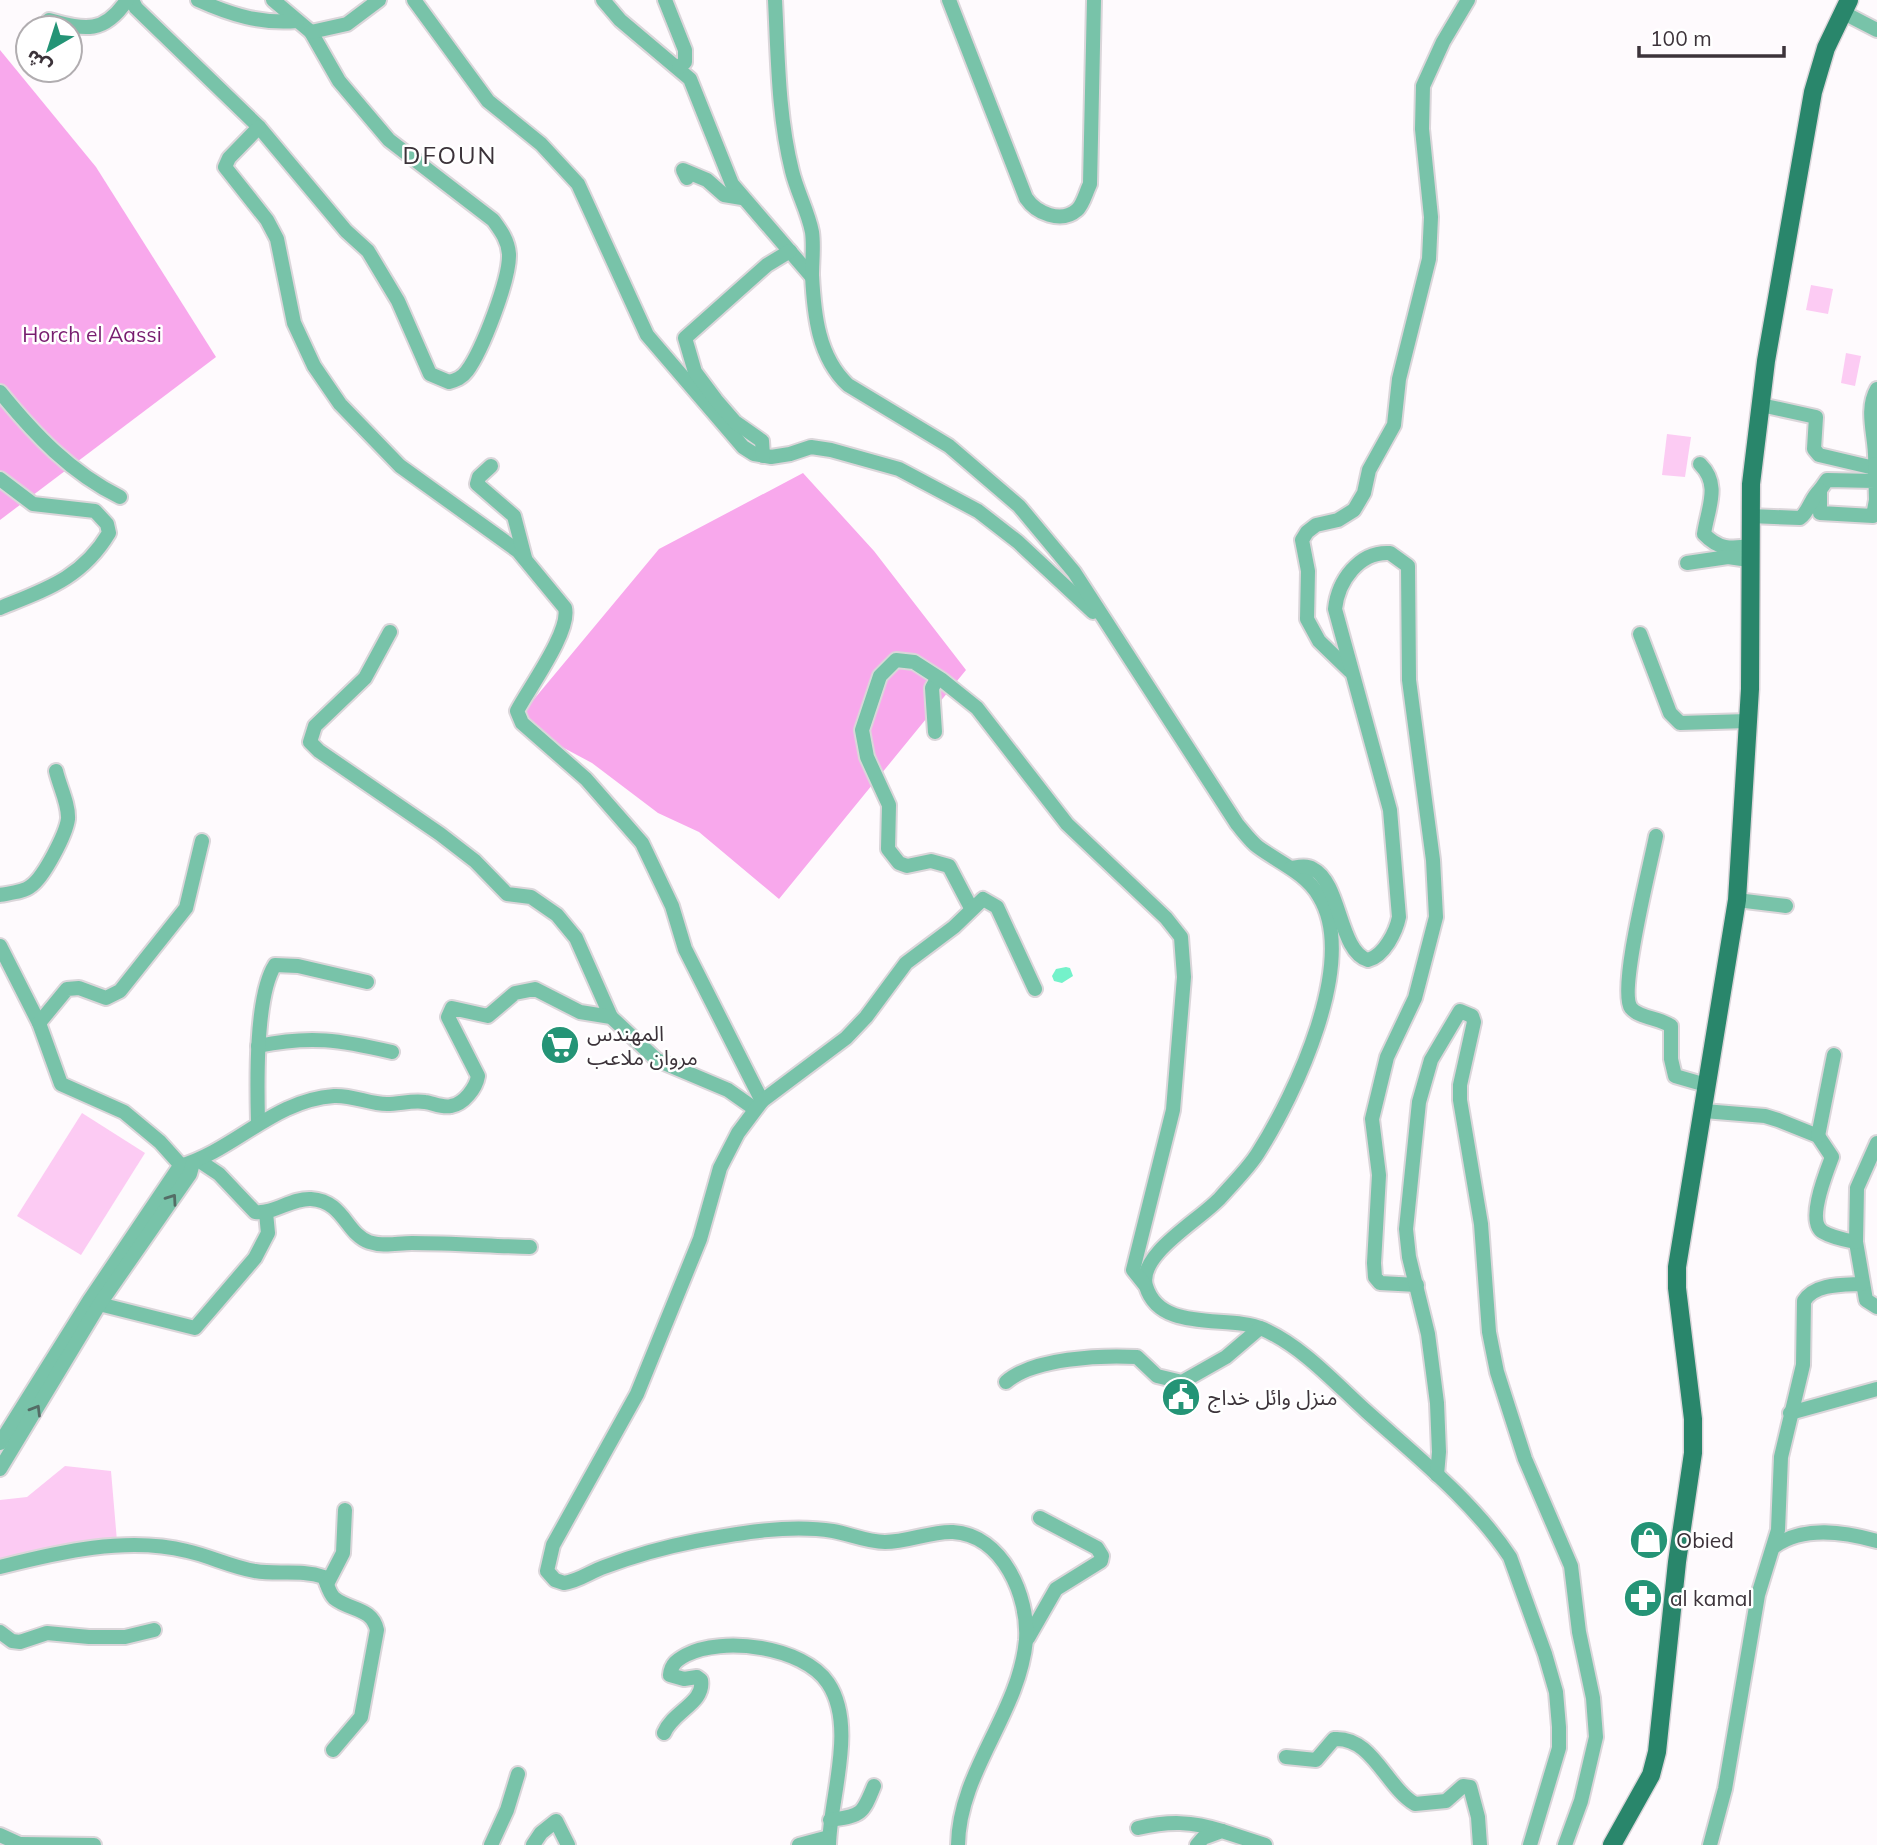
<svg xmlns="http://www.w3.org/2000/svg" width="1877" height="1845" viewBox="0 0 1877 1845" font-family="Mulish,'Noto Sans Arabic',sans-serif">
<style>
.green{fill:#fccbf3}
.forest{fill:#f8a8ec}
.water{fill:#74f2ca}
.lines{fill:none;stroke-linecap:round;stroke-linejoin:round}
.minor-casing{stroke:#dbd6da;stroke-width:18}
.major-casing{stroke:#dbd6da;stroke-width:21}
.minor{stroke:#78c3a9;stroke-width:14}
.major{stroke:#29866b;stroke-width:18}
.oneway{stroke:#546d66}
.labels{text-anchor:middle;dominant-baseline:central;stroke-width:5;stroke-linejoin:round;paint-order:stroke}
.park-label{font-size:21px;fill:#781d6f;stroke:#fff}
.poi-label{font-size:21px;fill:#3c333a;stroke:#fff;text-anchor:start}
.quarter-label{font-size:24px;letter-spacing:2px;fill:#3c333a;stroke:#fff}
</style>
<rect width="100%" height="100%" fill="#fefafd"/>
<g class="green">
<polygon points="1811,285 1833,289 1828,314 1806,310"/>
<polygon points="1846,353 1861,356 1855,386 1841,383"/>
<polygon points="1667,434 1691,437 1685,477 1662,475"/>
<polygon points="82,1113 145,1153 81,1255 17,1216"/>
<polygon points="65,1466 111,1471 117,1541 0,1561 0,1500 27,1497"/>
</g>
<g class="forest">
<polygon points="0,50 96,167 216,357 0,520"/>
<polygon points="803,473 874,551 966,670 779,899 699,832 658,813 592,763 515,722 659,549"/>
</g>
<polygon class="water" points="1066,967 1070,968 1073,976 1062,983 1054,981 1052,976 1056,969"/>
<g class="lines">
<g class="minor-casing">
<g id="minor">
<path d="M 132,0 L 136,8 L 259,127 L 346,231 L 368,251 L 398,301 L 430,374 L 449,382 C 456,380 462,378 467,371 C 482,351 510,279 509,254 C 508,240 501,231 493,220 L 389,140 L 339,81 L 311,32 L 273,0"/>
<path d="M 198,0 C 231,15 261,24 297,21"/>
<polyline points="414,0 488,101 541,144 578,184 647,335 743,447 754,454 771,457 790,454 811,447 831,450 899,469 978,511 1018,542 1093,612"/>
<polyline points="603,0 620,20 690,79 732,184 812,277"/>
<polyline points="665,0 685,50 685,62 679,67"/>
<path d="M 775,0 C 778,58 778,115 792,171 C 797,192 808,211 812,232 C 814,246 812,261 812,275 C 814,314 818,357 848,385 L 949,446 L 1019,506 L 1074,572 L 1237,824 C 1243,831 1250,841 1258,847 C 1278,862 1306,873 1319,896 C 1359,961 1295,1095 1258,1153 C 1248,1169 1233,1183 1221,1197 C 1202,1219 1137,1254 1146,1286 C 1160,1334 1229,1314 1263,1329 C 1303,1347 1334,1382 1366,1411 C 1416,1456 1473,1501 1510,1557 L 1545,1654 L 1556,1692 L 1559,1727 L 1559,1748 L 1530,1845"/>
<path d="M 949,0 L 1026,198 C 1036,213 1061,224 1077,210 C 1083,205 1086,192 1090,184 L 1094,0"/>
<polyline points="1842,12 1877,30"/>
<path d="M 49,20 C 86,30 104,34 127,0"/>
<polyline points="311,32 347,24 379,0"/>
<path d="M 259,127 L 229,158 L 225,167 L 267,220 L 277,239 L 294,323 L 314,366 L 340,404 L 400,466 L 518,551 L 565,608 C 571,631 529,688 517,711 L 522,723 L 586,779 L 642,843 L 672,906 L 685,949 L 762,1101"/>
<polyline points="687,178 683,170 707,180 724,195 742,198"/>
<path d="M 0,392 C 34,434 71,473 120,497"/>
<path d="M 1761,405 L 1816,417 L 1814,449 L 1819,455 L 1870,467 L 1875,464 C 1877,439 1864,412 1877,389"/>
<polyline points="763,456 762,441 735,422 716,400 695,372 685,338 767,265 790,251"/>
<path d="M 1700,464 C 1721,485 1708,507 1704,534 C 1718,549 1730,549 1750,546"/>
<polyline points="1875,464 1876,500 1873,516 1820,513 1820,490 1827,480 1875,481"/>
<polyline points="491,466 479,477 477,484 514,516 525,558"/>
<path d="M 0,479 L 33,504 L 95,511 L 107,524 L 109,533 C 82,578 47,589 0,608"/>
<path d="M 1750,516 L 1800,518 C 1809,512 1810,499 1820,490"/>
<polyline points="1687,563 1728,557 1749,560"/>
<polyline points="390,632 365,678 315,726 310,742 319,751 440,834 475,861 507,894 531,897 557,915 576,938 611,1017"/>
<polyline points="1640,634 1670,713 1680,723 1748,721"/>
<polyline points="1350,671 1319,641 1307,619 1308,571 1302,540 1307,532 1316,525 1338,520 1354,510 1364,493 1369,470 1394,425 1399,379 1429,259 1431,217 1422,129 1423,86 1443,42 1468,0"/>
<polyline points="935,732 932,688 937,679"/>
<path d="M 1656,836 C 1651,863 1618,990 1631,1008 C 1639,1018 1660,1018 1671,1026 L 1671,1059 L 1675,1076 L 1706,1085"/>
<path d="M 1291,868 C 1298,867 1307,865 1313,869 C 1341,883 1339,952 1368,960 C 1384,956 1396,932 1399,917 L 1390,810 L 1335,609 C 1338,581 1359,551 1390,553 L 1408,566 L 1409,680 L 1433,860 L 1436,917 L 1415,998 L 1387,1057 L 1372,1119 L 1379,1175 L 1374,1263 L 1375,1277 L 1380,1283 L 1417,1285"/>
<path d="M 0,895 C 10,893 24,892 31,886 C 44,877 66,834 68,819 C 69,804 59,785 56,771"/>
<polyline points="1737,900 1786,906"/>
<polyline points="971,908 949,866 931,861 907,866 899,863 888,849 889,805 867,757 862,730 880,676 896,660 914,662 942,680 977,708 1067,824 1166,918 1181,937 1184,977 1173,1110 1133,1270 1145,1285"/>
<polyline points="0,946 39,1023 61,1084 124,1112 160,1142 186,1171"/>
<polyline points="39,1023 67,989 79,988 106,998 120,991 186,908 202,841"/>
<path d="M 258,1046 C 311,1035 340,1040 392,1052"/>
<path d="M 1704,1111 L 1765,1116 L 1778,1120 L 1818,1136 L 1832,1157 C 1826,1173 1806,1222 1823,1232 C 1833,1238 1846,1240 1856,1242 L 1866,1300 L 1877,1307"/>
<path d="M 258,1122 C 257,1084 255,996 275,965 L 298,966 L 367,982"/>
<polyline points="1818,1136 1834,1055"/>
<path d="M 198,1160 L 219,1174 L 255,1212 C 275,1214 291,1198 311,1199 C 344,1201 346,1234 369,1242 C 384,1247 397,1243 412,1243 C 451,1243 491,1246 530,1247"/>
<polyline points="1856,1242 1857,1188 1877,1143"/>
<polyline points="91,1302 195,1328 255,1258 268,1233 266,1213"/>
<path d="M 1006,1382 C 1033,1358 1101,1355 1137,1357 L 1157,1376 L 1182,1382 L 1226,1357 L 1260,1328"/>
<polyline points="1790,1413 1877,1389"/>
<path d="M 0,1443 L 89,1301 L 180,1166 C 235,1150 274,1100 334,1096 C 353,1095 369,1104 387,1104 C 400,1104 412,1100 425,1102 C 433,1103 442,1108 451,1106 C 464,1104 476,1088 478,1076 L 448,1017 L 452,1008 L 488,1016 L 515,993 L 535,989 L 580,1012 L 611,1017 L 657,1060 L 728,1090 L 755,1109"/>
<polyline points="0,1469 99,1305 190,1174 193,1163"/>
<polyline points="1437,1475 1439,1452 1437,1403 1428,1334 1409,1257 1406,1229 1419,1102 1431,1060 1460,1011 1472,1016 1474,1022 1460,1085 1460,1100 1481,1224 1489,1332 1497,1372 1525,1459 1571,1566 1579,1632 1593,1698 1596,1737 1581,1801 1565,1845"/>
<path d="M 1775,1546 C 1804,1525 1845,1532 1877,1541"/>
<path d="M 0,1567 C 59,1552 127,1536 187,1551 C 210,1556 231,1567 255,1571 C 278,1575 301,1569 324,1577 C 327,1584 329,1593 334,1598 C 350,1611 372,1607 377,1630 L 361,1717 L 333,1750"/>
<polyline points="327,1584 343,1553 345,1510"/>
<polyline points="0,1632 12,1641 20,1642 47,1633 89,1637 125,1637 154,1630"/>
<polyline points="1028,1638 1056,1589 1101,1561 1102,1556 1097,1548 1040,1518"/>
<path d="M 664,1733 C 673,1711 705,1703 701,1680 L 697,1677 L 684,1679 L 670,1675 C 671,1664 677,1660 686,1655 C 722,1636 803,1646 828,1683 C 857,1726 830,1797 829,1845"/>
<path d="M 1286,1757 L 1316,1760 L 1334,1739 C 1372,1736 1386,1787 1415,1804 L 1446,1801 L 1463,1786 L 1470,1787 L 1478,1817 L 1480,1845"/>
<path d="M 830,1820 C 861,1815 862,1816 874,1786"/>
<path d="M 1138,1828 C 1168,1821 1192,1821 1222,1831"/>
<polyline points="0,1835 22,1845"/>
<polyline points="20,1844 94,1845"/>
<polyline points="491,1845 507,1810 518,1774"/>
<polyline points="533,1845 541,1833 556,1821 568,1845"/>
<polyline points="799,1845 829,1837"/>
<path d="M 958,1845 C 959,1771 1019,1714 1026,1640 C 1029,1597 1003,1535 953,1532 C 931,1531 908,1542 885,1542 C 867,1542 850,1534 833,1531 C 789,1524 739,1533 696,1541 C 665,1547 633,1556 604,1567 C 590,1572 579,1581 564,1583 L 555,1580 L 547,1571 L 553,1545 L 637,1394 L 700,1239 L 720,1168 L 738,1133 L 762,1101 L 846,1038 L 866,1017 L 906,963 L 954,927 L 983,899 L 997,907 L 1035,989"/>
<polyline points="1197,1845 1203,1838 1222,1831 1265,1845"/>
<path d="M 1710,1845 L 1725,1789 L 1758,1595 L 1778,1530 L 1781,1457 L 1803,1365 L 1804,1301 C 1815,1283 1844,1285 1862,1284"/>
</g>
</g>
<g class="major-casing">
<polyline id="major" points="1612,1845 1651,1775 1657,1752 1677,1562 1693,1453 1693,1419 1677,1288 1677,1267 1737,900 1750,689 1751,484 1766,361 1813,92 1826,48 1849,0"/>
</g>
<use href="#minor" class="minor"/>
<use href="#major" class="major"/>
</g>
<defs><path id="oneway-chevron" d="M-2-3.5L2.5 0L-2 3.5" fill="none" stroke-width="1.6" stroke-linecap="round" stroke-linejoin="round" transform="scale(1.75)"/></defs>
<g class="oneway">
<use href="#oneway-chevron" transform="translate(172 1199) rotate(-55)"/>
<use href="#oneway-chevron" transform="translate(36 1410) rotate(-59)"/>
</g>
<defs>
<g id="supermarket-disc" transform="scale(2.0125)"><circle r="9.5" fill="#249476" stroke="#fff"/><path d="M-6-5.5h2.5l.6 2H6L4.5 2H-2.5L-4.4-4H-6ZM-1.5 3.2a1.3 1.3 0 1 0 .1 0ZM3 3.2a1.3 1.3 0 1 0 .1 0Z" fill="#fff"/></g>
<g id="civic-disc" transform="scale(2.0125)"><circle r="9.5" fill="#249476" stroke="#fff"/><path d="M-.6-6.5H3V-4.5H.6V-3L4-1V1h2V6H-6V1h2V-1L-.6-3ZM-1.2 2.5V6h2.4V2.5Z" fill="#fff"/></g>
<g id="shop-disc" transform="scale(2.0125)"><circle r="9.5" fill="#249476" stroke="#fff"/><path d="M-5-2.5h2.3a2.7 3.5 0 0 1 5.4 0H5L5.5 6h-11ZM-1.5-2.5h3a1.5 2.3 0 0 0-3 0Z" fill="#fff"/></g>
<g id="pharmacy-disc" transform="scale(2.0125)"><circle r="9.5" fill="#249476" stroke="#fff"/><path d="M-2-6h4v4h4v4h-4v4h-4v-4h-4v-4h4Z" fill="#fff"/></g>
</defs>
<g fill-rule="evenodd">
<use href="#supermarket-disc" x="560" y="1045"/>
<use href="#civic-disc" x="1181" y="1397"/>
<use href="#shop-disc" x="1649" y="1540"/>
<use href="#pharmacy-disc" x="1643" y="1598"/>
</g>
<g class="labels">
<g class="park-label">
<text x="92" y="334">Horch el Aassi</text>
</g>
<g class="poi-label">
<text x="587" y="1033">المهندس<tspan x="587" dy="24">مروان ملاعب</tspan></text>
<text x="1208" y="1397">منزل وائل خداج</text>
<text x="1676" y="1540">Obied</text>
<text x="1670" y="1598">al kamal</text>
</g>
<g class="quarter-label">
<text x="450" y="155">DFOUN</text>
</g>
</g>
<g transform="translate(49 49) rotate(219)"><circle r="33" fill="#ffffff" stroke="#b1adb0" stroke-width="2"/>
<path d="M0-5L12 26L0 18L-12 26Z" fill="#249476"/>
<text y="-10" font-size="19" font-weight="bold" text-anchor="middle" fill="#3c333a">ش</text>
</g>
<path d="M1639 46v10h145v-10" fill="none" stroke="#3c333a" stroke-width="3.5"/>
<text x="1650" y="46" font-size="21" fill="#3c333a" stroke="#ffffff" stroke-width="5" paint-order="stroke">100 m</text>
</svg>
